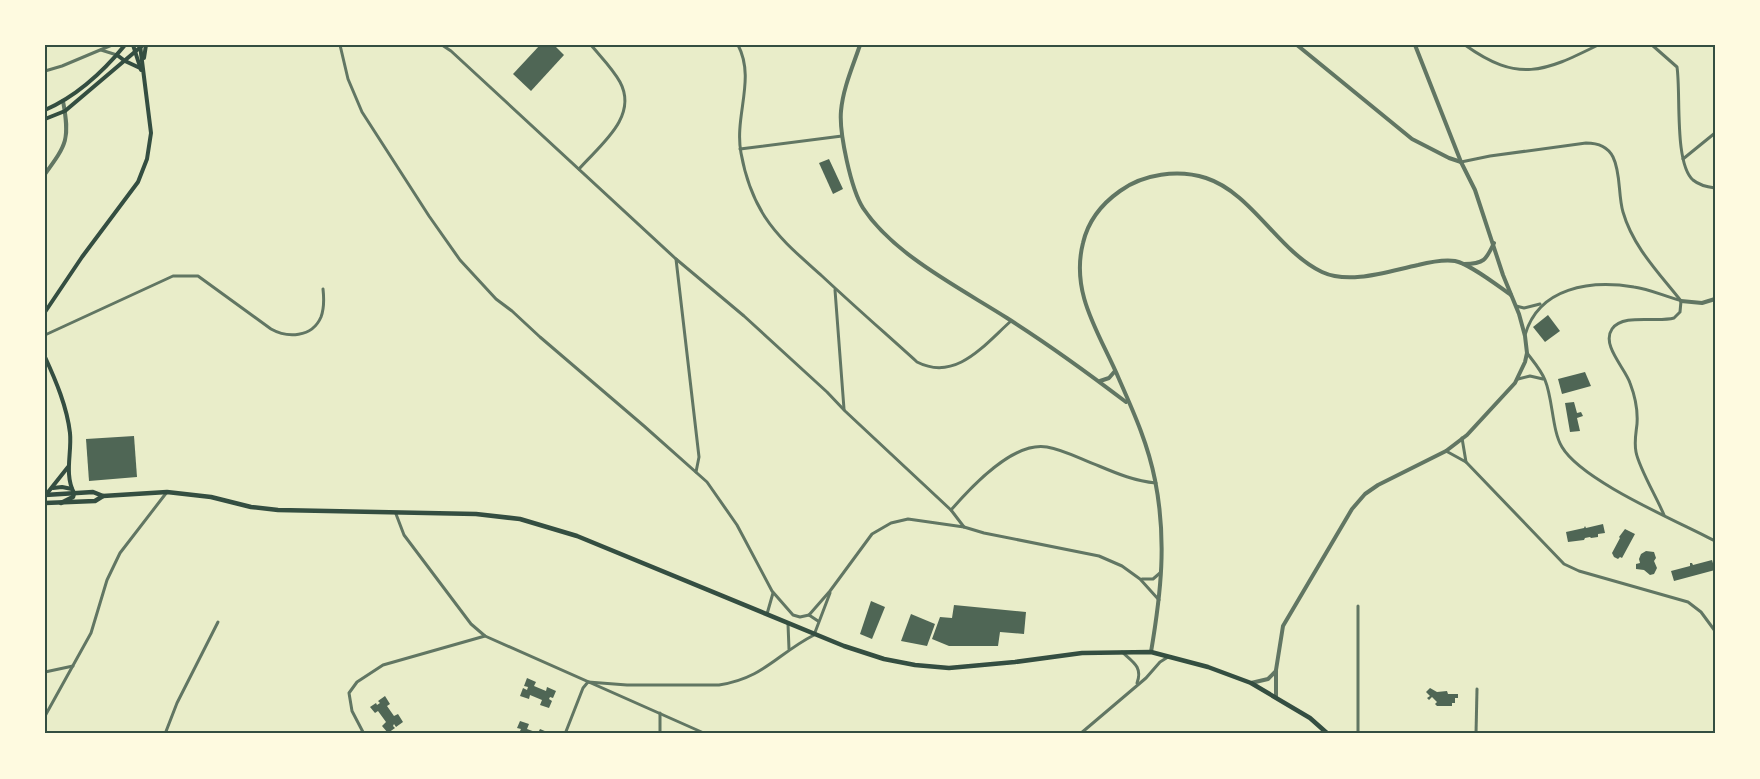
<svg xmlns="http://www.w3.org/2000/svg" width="1760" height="779" viewBox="0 0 1760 779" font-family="'Asap Condensed',sans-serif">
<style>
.building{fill:#4f6655}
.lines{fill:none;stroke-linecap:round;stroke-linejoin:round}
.minor{stroke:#617663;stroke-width:3}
.tertiary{stroke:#617663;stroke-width:4}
.secondary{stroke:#344e41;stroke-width:4}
.primary{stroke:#344e41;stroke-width:4.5}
.neatline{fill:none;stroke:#344e41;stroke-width:2}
</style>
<rect width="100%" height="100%" fill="#e9edc9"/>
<g class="building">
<polygon points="540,45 554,45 564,55 531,91 513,74"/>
<polygon points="829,159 843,189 833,194 819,163"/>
<polygon points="1548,315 1560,331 1545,342 1533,327"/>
<polygon points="1585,372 1591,386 1562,394 1558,379"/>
<polygon points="1574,402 1577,413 1581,412 1583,416 1577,418 1580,431 1570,432 1565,403"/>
<polygon points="134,436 137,477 89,481 86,439"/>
<polygon points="1603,524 1605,533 1598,534 1598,537 1591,538 1590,537 1585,538 1584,540 1568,542 1566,532 1584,528 1585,526 1586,528"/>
<polygon points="1625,529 1635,534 1622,558 1620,557 1618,559 1614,557 1612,553 1620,538 1619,537"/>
<polygon points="1646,551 1654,552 1656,558 1654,561 1657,568 1654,574 1650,575 1644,570 1636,569 1636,564 1640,563 1639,559 1641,554"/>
<polygon points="1712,560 1715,570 1674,581 1671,571 1690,566 1690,563 1692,563 1693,565"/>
<polygon points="871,601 885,607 872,639 860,634"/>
<polygon points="954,605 1026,612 1024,634 1000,632 998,646 949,646 932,639 940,617 952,618"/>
<polygon points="911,614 935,624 927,646 901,641"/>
<polygon points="527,678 536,682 534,686 546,691 547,687 556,691 553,698 550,697 549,699 552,701 549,708 540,705 542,700 530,695 529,699 520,696 523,688 527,690 528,687 524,686"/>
<polygon points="1430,688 1437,692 1447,691 1448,694 1458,694 1458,698 1455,698 1455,703 1452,703 1452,706 1437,706 1435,704 1437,702 1432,697 1429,700 1427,698 1430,696 1426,692"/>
<polygon points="385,696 390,704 387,706 394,716 398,714 403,722 396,727 394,724 393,726 395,728 388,733 382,726 386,722 378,711 375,713 370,707 376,703 377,705 380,703 378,701"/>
<polygon points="520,721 529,724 527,729 538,733 540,729 552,734 514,734 515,731 519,733 521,729 517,728"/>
</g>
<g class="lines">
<g class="minor">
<polyline points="340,45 348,79 362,112 429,216 460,260 496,299 512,311 540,337 644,426 707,482 737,525 772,591 793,615 800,617 809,615 818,621"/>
<polyline points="442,45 451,51 676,259 744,316 827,392 845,411 951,510 964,527"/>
<path d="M 738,45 C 756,79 734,116 741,153 C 745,175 752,197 765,217 C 780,240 801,257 822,276 C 853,305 885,333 917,362 C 956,382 984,345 1011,321"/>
<path d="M 1465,45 C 1518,83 1544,72 1598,45"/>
<path d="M 1652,45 L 1677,67 C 1681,93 1674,163 1693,180 C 1699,185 1707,187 1715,188"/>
<polyline points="101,50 117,55"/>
<polyline points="45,71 62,66 112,45"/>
<polyline points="740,149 842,136"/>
<polyline points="1683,159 1715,133"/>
<path d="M 1461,162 L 1490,156 L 1586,143 C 1598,143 1608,147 1613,157 C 1621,173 1618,195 1623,212 C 1633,247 1659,273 1681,301"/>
<path d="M 579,169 C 599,146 639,117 620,82 C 613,69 601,57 591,45"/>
<polyline points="676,259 699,457 696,472"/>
<polyline points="835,290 844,409"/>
<polyline points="1516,306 1524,308 1540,304"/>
<path d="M 45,335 L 173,276 L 198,276 L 271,329 C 287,338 312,338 321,317 C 324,309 324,298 323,289"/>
<path d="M 1525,335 C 1539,287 1590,280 1634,287 C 1649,289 1664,296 1679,300"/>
<path d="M 1527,353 C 1533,361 1541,370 1545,380 C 1553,399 1552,431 1562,447 C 1582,481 1677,521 1715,541"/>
<polyline points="1518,379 1530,376 1543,379"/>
<polyline points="1462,438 1466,462"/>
<polyline points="1446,451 1466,462 1564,564 1579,571 1688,602 1701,612 1715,631"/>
<path d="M 951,510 C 971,487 1013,441 1047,447 C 1065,450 1082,460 1099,466 C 1118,474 1135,481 1156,483"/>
<polyline points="396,514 404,535 471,624 485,636 706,734"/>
<path d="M 1664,515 C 1657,498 1639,468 1636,452 C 1634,442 1636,433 1637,424 C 1638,410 1635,396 1630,383 C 1625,368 1601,345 1612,329 C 1623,313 1657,323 1674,318 L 1680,312 L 1681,301"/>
<polyline points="1142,579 1153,579 1160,573"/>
<polyline points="767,614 773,593"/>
<polyline points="809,615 830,591 872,534 891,523 908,519 964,527 984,533 1099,556 1122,566 1140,579 1159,600"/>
<polyline points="788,624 789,649"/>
<path d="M 1122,652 C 1133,662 1143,667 1137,683"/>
<polyline points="45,672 73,666"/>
<polyline points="660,713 660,734"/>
<polyline points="45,716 91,633 107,580 120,553 167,492"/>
<polyline points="165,734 177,703 218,622"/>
<polyline points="364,734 352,711 349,693 357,682 383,665 485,636"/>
<path d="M 565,734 L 583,688 L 588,682 L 627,685 L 719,685 C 764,678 777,654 814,635 L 830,593"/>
<polyline points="1080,734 1146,678 1160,662 1168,657"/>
<polyline points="1358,734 1358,606"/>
<polyline points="1476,734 1477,689"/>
</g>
<g class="tertiary">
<path d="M 860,45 C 853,66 843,88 841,111 C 839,133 851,189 863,208 C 894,255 960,288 1007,318 C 1048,344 1088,373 1126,402"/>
<polyline points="1297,45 1412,139 1449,158 1461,162"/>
<path d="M 45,174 C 67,144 70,139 63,101"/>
<path d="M 1464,264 C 1484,264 1486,260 1494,243"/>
<polyline points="1681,301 1702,303 1715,299"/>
<polyline points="1100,381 1109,378 1115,371"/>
<path d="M 1151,652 C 1161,593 1167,540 1155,480 C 1148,444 1134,413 1119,379 C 1100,334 1070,294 1083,243 C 1088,221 1103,203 1120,191 C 1143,174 1178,169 1206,178 C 1252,193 1278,251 1322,272 C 1350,285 1389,271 1418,265 C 1430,262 1443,259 1455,261 C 1470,264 1498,286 1511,295"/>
<polyline points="1251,683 1268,679 1276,671"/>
<polyline points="1276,696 1276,670 1283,626 1352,509 1365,494 1378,485 1446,451 1467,435 1515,383 1525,362 1527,353 1525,336 1519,314 1503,275 1475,190 1461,162 1415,45"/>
</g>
<g class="secondary">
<polyline points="133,45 141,70"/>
<polyline points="117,55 125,61 140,68"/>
<polyline points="144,58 146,45"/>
<path d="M 45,110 C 77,96 103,72 125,45"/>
<polyline points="45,119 65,111 143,45"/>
<polyline points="45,312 82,257 138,182 147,159 151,133 140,45"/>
<path d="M 45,357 C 56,381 67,407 70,433 C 72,453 64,474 74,493"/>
<polyline points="53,488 62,487 72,489"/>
<polyline points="45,496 68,467"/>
</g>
<g class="primary">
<polyline points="45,495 93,492 103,496 167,492 211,497 251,507 278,510 476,514 520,519 577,536 844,646 884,659 915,665 949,668 1015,662 1082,653 1151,652 1208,667 1251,683 1310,718 1328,734"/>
<polyline points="45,503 95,501 103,496"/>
<polyline points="61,503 73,497 74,493"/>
</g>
</g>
<rect width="1760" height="779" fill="none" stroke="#fefae0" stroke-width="93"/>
<rect x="46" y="46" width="1668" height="686" class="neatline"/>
</svg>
